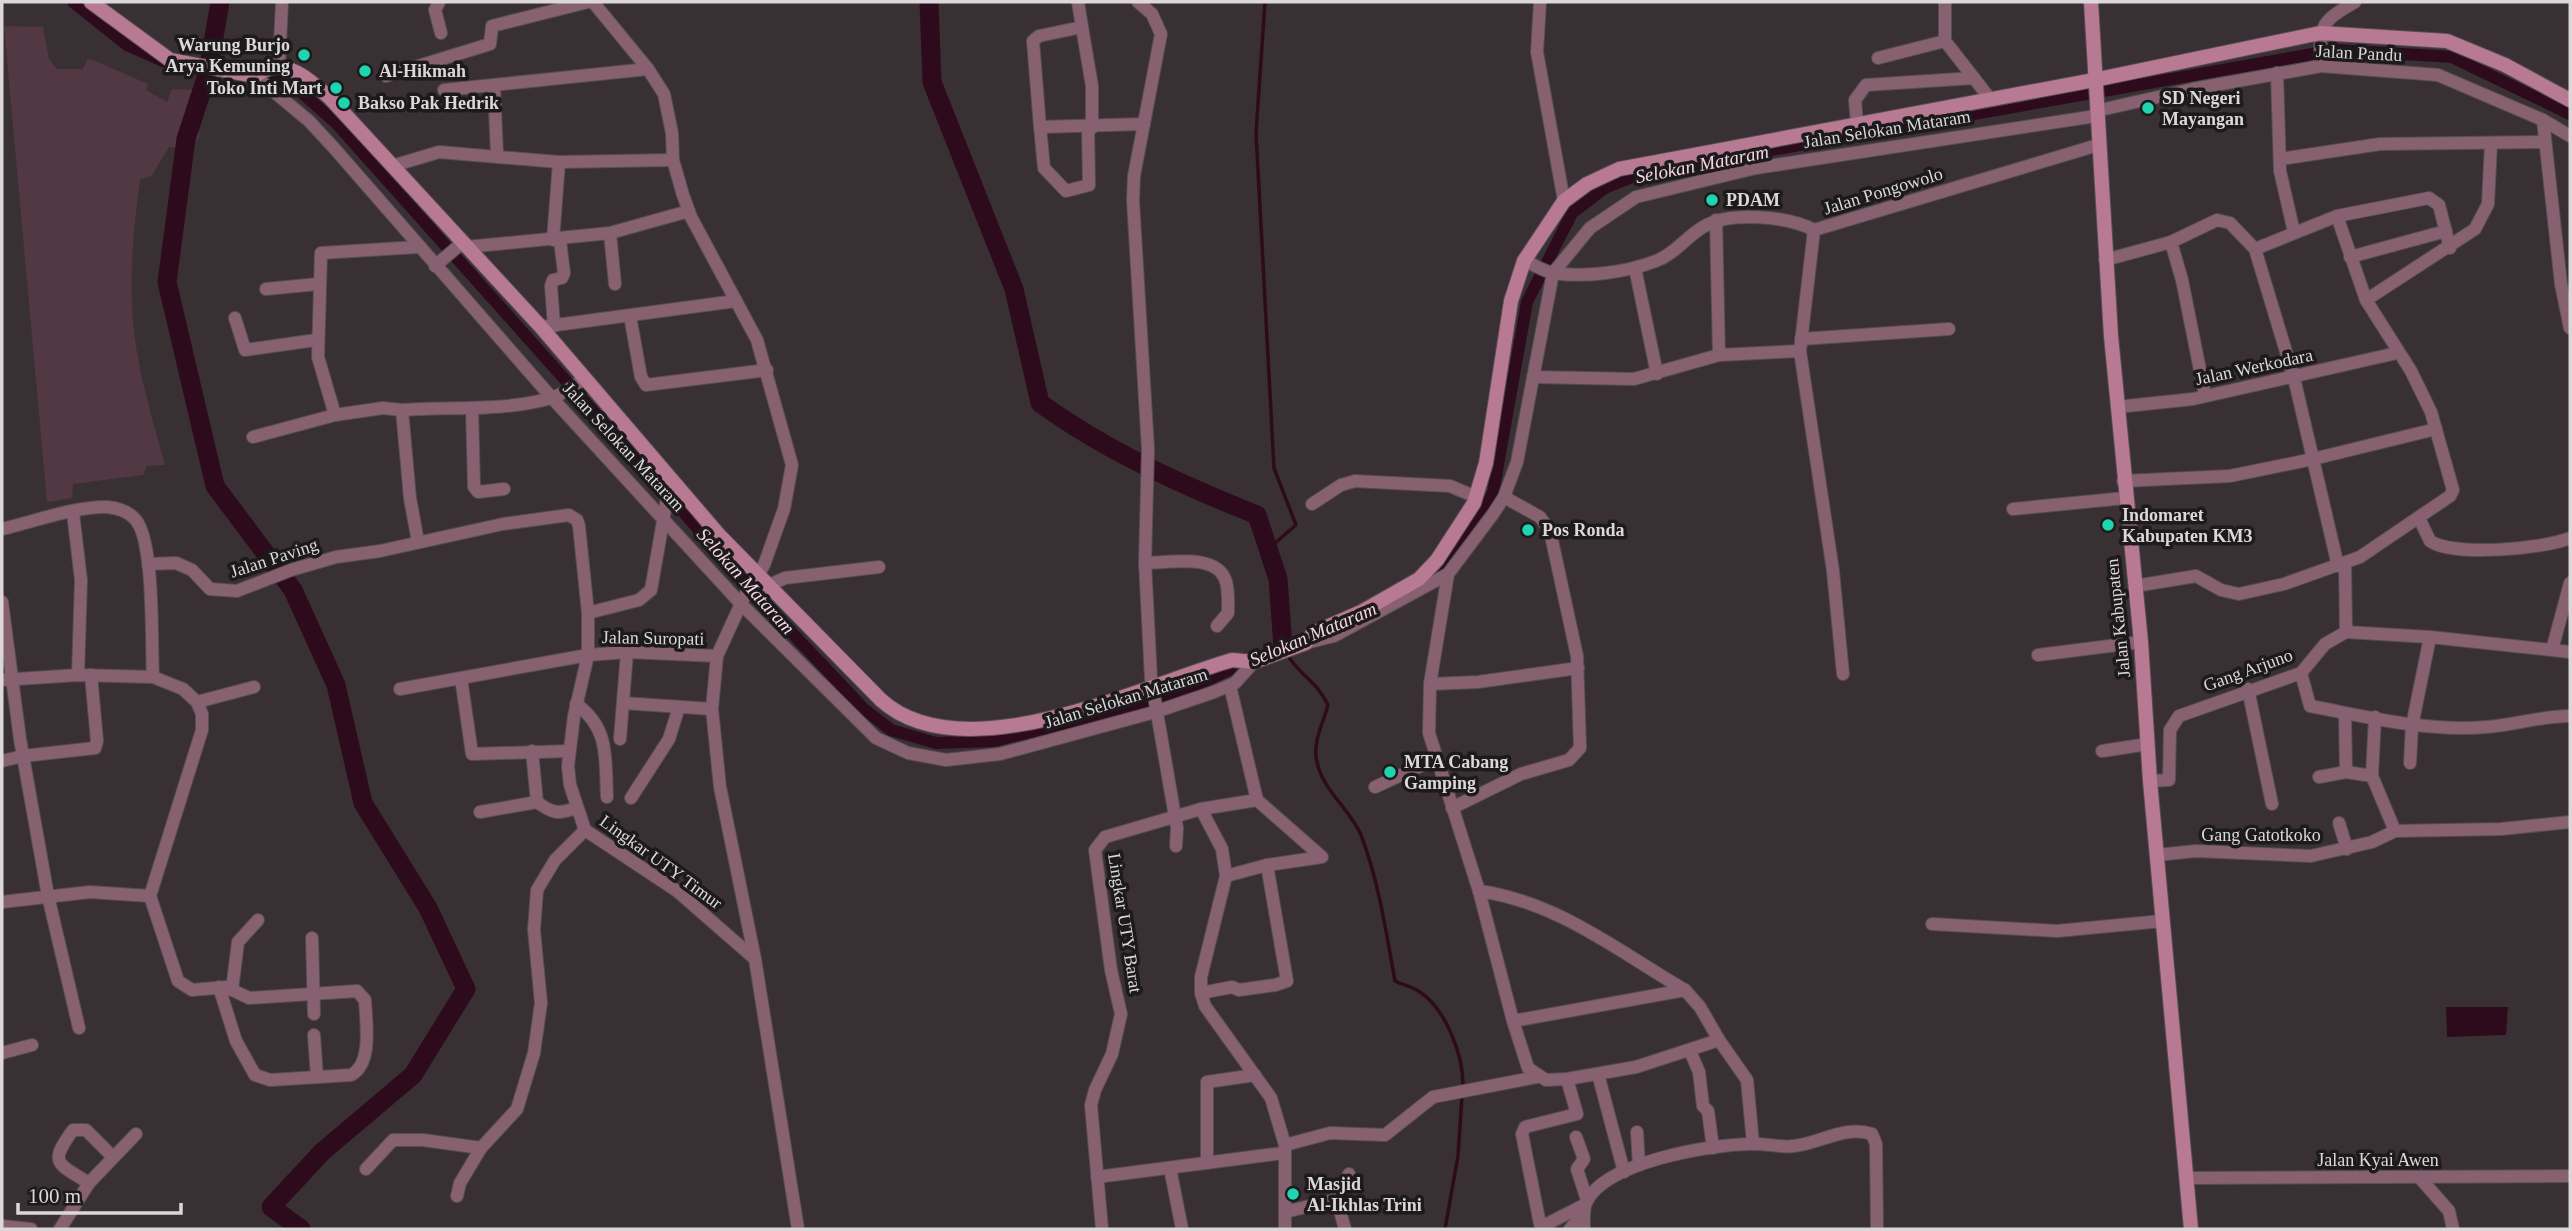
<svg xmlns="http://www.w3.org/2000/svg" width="2572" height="1231" viewBox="0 0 2572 1231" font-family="Georgia,serif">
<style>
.green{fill:#523842}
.water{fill:#2e0b1c}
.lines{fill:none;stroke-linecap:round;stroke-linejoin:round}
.stream{stroke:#2e0b1c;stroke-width:3.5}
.canal{stroke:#2e0b1c;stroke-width:12}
.river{stroke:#2e0b1c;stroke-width:19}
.street-casing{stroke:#564e51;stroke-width:14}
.secondary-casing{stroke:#564e51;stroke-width:16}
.street{stroke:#886170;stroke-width:12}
.secondary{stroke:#b77a92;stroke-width:14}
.poi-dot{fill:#1fd5b0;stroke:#1d1a1b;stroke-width:2.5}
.labels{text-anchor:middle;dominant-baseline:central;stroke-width:7;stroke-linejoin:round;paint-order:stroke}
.poi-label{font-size:18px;font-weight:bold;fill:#dcd7d9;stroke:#1d1a1b;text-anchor:start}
.street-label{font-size:18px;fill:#dcd7d9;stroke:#1d1a1b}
.water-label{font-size:19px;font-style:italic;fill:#f5d7e2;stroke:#1d1a1b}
</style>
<rect width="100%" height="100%" fill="#393033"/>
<path class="green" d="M 4,26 L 43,27 L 49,59 L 57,69 L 83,69 L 88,59 L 93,60 L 148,84 L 146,90 L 167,102 L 172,89 L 198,90 L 205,105 L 199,125 L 199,138 L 188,149 L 169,147 L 152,175 L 140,180 C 133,229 128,289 135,340 C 141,382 154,425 165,465 L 147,466 L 143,475 L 73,484 L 72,498 L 47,502 Z"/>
<polygon class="water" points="2446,1007 2508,1007 2506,1035 2447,1037"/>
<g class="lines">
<g class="stream">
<polyline points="1265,2 1256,133 1274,468 1296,525 1268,549"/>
<path d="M 1287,654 C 1298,674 1316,680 1328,705 C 1323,724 1312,742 1317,762 C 1323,791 1350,809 1361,835 C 1379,882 1386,932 1395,981 C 1403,985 1413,987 1420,992 C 1447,1010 1464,1058 1463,1088"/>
<polyline points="1445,1229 1458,1156 1462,1096"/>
</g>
<g class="canal">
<polyline points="73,2 127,45 172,65"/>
<polyline points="256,77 293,85 336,123 775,615 864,709 891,730 936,743 994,741 1171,697 1248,661"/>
<polyline points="1428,578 1460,546 1493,493 1527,302 1572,213 1605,188 1642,173 2335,50 2452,57 2570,114"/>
</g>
<g class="river">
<polyline points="220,2 208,72 186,139 167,282 215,486 293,590 336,685 363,803 428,908 466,989 413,1075 322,1152 271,1207 301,1229"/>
<path d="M 929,2 L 932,82 L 1014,289 L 1040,403 C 1106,451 1182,485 1257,515 L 1278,579 L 1283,647"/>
</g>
<g class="street-casing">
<g id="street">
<polyline points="439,2 435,10 441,33"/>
<polyline points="593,2 648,69 664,94 672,133 673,160 683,195 691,217 757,340 792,465 784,509 764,565 744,597 717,656 712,709 720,787 755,959 798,1229"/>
<polyline points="1078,2 1082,27 1039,36 1033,41 1040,127 1144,124"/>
<polyline points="1138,2 1152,14 1161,34 1134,176 1133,200 1148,449 1145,563 1151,678 1177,828 1176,846"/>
<polyline points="1540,2 1537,52 1564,201"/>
<polyline points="1945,2 1945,41 1991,100"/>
<polyline points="1082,27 1092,86 1092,128"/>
<polyline points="1878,58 1945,41"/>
<polyline points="279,65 282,2"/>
<path d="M 2321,66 C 2319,26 2320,22 2355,2"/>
<polyline points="2277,73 2280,171 2294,232"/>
<polyline points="255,76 309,121 334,148 552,398 741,604 876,738 908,753 946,760 1000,754 1155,712 1214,692 1235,683 1254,662"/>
<polyline points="386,76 490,44 492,26 588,2"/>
<polyline points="494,86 497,155"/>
<polyline points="444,90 648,69"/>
<polyline points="2096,111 2193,89 2321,66 2438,75 2543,120 2570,136"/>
<polyline points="2543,120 2561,284 2570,328"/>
<polyline points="1857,124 1855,100 1866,85 1974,78"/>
<polyline points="1040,127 1044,168 1066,191 1089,185 1088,128"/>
<polyline points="2280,159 2380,144 2544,142"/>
<polyline points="392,166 439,152 559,162 673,160"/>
<polyline points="2337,216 2366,300"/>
<polyline points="1716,220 1719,355"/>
<polyline points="610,233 615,284"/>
<polyline points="553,240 559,162"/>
<polyline points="2171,242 2182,280 2205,395"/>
<polyline points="466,247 610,233 689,211"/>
<polyline points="2255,249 2337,216 2429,198 2439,205 2450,248"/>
<polyline points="2350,257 2446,231"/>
<polyline points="2105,260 2171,242 2217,220 2230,223 2255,249 2294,378 2313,459 2230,476 2123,481"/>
<path d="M 1524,261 C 1534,264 1544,272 1554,273 C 1585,278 1627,272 1656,261 C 1675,254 1686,237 1703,227 C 1729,211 1788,216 1814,230"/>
<polyline points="435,266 462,243"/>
<polyline points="1635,268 1657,374"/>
<polyline points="266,289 318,284"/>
<polyline points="630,316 641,377 646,385 767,370"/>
<polyline points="235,318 245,350 316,340"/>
<polyline points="554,326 551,286 553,280 562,278 564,273 560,240"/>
<polyline points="541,327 736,301"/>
<polyline points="1801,339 1949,329"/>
<polyline points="1800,351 1833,571 1843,674"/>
<polyline points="1533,377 1634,379 1719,355 1800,351 1814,230 2098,145"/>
<polyline points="2117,407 2193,399 2397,353"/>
<polyline points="472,408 474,487 478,492 504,489"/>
<polyline points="402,410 383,408 335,415 318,357 321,253 418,247"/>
<polyline points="253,437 335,415"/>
<polyline points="670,481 651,590 639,600 588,613 588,655 574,716 568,766 570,785 585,830 677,891 755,959"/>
<polyline points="1312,504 1341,485 1355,481 1450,486 1476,497"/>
<polyline points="2013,509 2125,498"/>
<polyline points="73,513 81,580 78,675"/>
<path d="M 2419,518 L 2430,541 C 2453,557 2543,549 2570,538"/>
<path d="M 2,529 C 32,522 76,506 107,507 C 118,508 128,511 135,519 C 155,540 151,645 153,677"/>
<path d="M 418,542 L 410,498 L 402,410 C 450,406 503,412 551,398 C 562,395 574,386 584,379"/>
<path d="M 1145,563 C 1167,563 1215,553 1225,579 C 1229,588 1228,603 1228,613 L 1217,626"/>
<polyline points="2345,563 2346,632"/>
<polyline points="148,564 176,563 192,570 210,589 237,591 291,570 336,557 380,551 503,524 569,515 577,520 579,526 588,613"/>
<polyline points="2338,566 2313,459 2436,429"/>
<polyline points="1448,574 1430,684 1429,733 1479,891 1513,1021 1528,1068 1546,1080 1567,1079 1636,1067 1719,1040 1747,1080 1753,1143"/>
<polyline points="767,586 785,578 879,567"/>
<polyline points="2135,586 2196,576 2221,590 2239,594 2284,584 2360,557 2450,496 2453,490 2431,412 2411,371 2366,300 2475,229 2488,204 2491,143"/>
<polyline points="2,602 20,739 48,896 79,1028"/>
<polyline points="1306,643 1334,636 1448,574 1493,514 1504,497 1517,462 1553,273 1590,228 1636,197 1756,168 2096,116"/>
<polyline points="2552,650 2570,583"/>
<polyline points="2038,655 2141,642"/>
<path d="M 2301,673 L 2310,706 C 2368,717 2426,732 2486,727 C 2515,725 2541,716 2570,716"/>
<polyline points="461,678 472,754 569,751"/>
<path d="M 2,680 L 78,675 L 153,677 L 183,689 L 197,702 L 202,714 L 202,730 L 150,896 L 178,981 L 192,990 L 226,987 L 249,998 L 357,991 L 365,1000 C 366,1021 373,1064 351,1075 L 270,1080 L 255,1075 L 236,1041 L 219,987"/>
<polyline points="1430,684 1478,682 1578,668"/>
<polyline points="1230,686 1257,800 1322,857 1267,865"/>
<polyline points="400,689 588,655 627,652 717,656"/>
<polyline points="2248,689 2272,804"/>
<polyline points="197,702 254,687"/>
<polyline points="623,703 712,709"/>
<path d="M 576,704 C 610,728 605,759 607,797"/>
<polyline points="2345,715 2346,772"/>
<polyline points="2375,717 2372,776 2395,831"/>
<polyline points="620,739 627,652"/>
<polyline points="532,751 537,802"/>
<polyline points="2102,751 2148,744"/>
<polyline points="2,761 23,756 95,748 97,741 91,675"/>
<polyline points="2410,763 2412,726 2430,637"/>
<polyline points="2319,777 2346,772 2372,776"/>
<polyline points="2150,781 2169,780 2170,730 2179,716 2301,673 2325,644 2346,632 2430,637 2570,652"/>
<polyline points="1375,787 1436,759"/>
<polyline points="631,798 669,739 679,707"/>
<polyline points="1452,808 1521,774 1569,760 1580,748 1577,656 1550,531 1540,517 1504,497"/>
<polyline points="1201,809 1257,800"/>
<path d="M 480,812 L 537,802 C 553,814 558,814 577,808"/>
<polyline points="2339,823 2347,849"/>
<polyline points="2157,855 2196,851 2311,856 2372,842 2395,831 2501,829 2570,822"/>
<path d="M 1479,891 C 1558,902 1618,951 1685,990 L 1513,1021"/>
<polyline points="2,902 90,892 150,896"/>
<polyline points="1932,924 2057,931 2162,921"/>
<polyline points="312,938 314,1014"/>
<polyline points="232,990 238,942 258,920"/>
<polyline points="1685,990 1700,1007 1719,1040"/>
<polyline points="1201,993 1232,987 1239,990 1275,985 1287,981 1267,865 1226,876"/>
<polyline points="314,1035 317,1077"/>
<polyline points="1690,1051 1699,1072 1703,1106 1708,1111 1713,1148"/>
<polyline points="2,1053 32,1045"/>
<polyline points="1598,1074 1624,1172"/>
<polyline points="1567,1079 1577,1114 1525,1127 1522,1134 1540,1224 1545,1225 1584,1205"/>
<polyline points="1637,1132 1639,1165"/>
<polyline points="1576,1137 1584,1159 1577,1169 1587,1200"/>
<polyline points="1285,1145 1330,1133 1385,1135 1433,1097 1537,1077"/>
<polyline points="1207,1163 1207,1082 1255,1075"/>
<polyline points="1170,1168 1182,1229"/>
<polyline points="366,1169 393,1140 423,1140 481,1148"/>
<polyline points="1097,1177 1283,1153"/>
<polyline points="2419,1177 2449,1211 2453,1229"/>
<polyline points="2186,1178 2570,1176"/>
<path d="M 89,1183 C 56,1163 49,1163 73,1130 L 86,1130 L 112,1156"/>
<polyline points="457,1196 460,1183 481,1148 517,1109 534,1053 541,1003 534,930 537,890 555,860 585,830"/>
<polyline points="1334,1200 1349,1174"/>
<polyline points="1285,1212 1334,1200 1338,1204 1345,1229"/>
<polyline points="2,1226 31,1229"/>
<polyline points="60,1229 89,1183 136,1134"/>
<polyline points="1102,1229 1091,1105 1095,1090 1112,1054 1121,1014 1111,970 1095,850 1105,837 1201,809 1222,849 1226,876 1201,977 1201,993 1205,1006 1271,1098 1285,1145 1285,1229"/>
<polyline points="1570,1229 1584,1213"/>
<path d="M 1584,1229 C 1584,1221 1583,1210 1586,1203 C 1603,1162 1712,1144 1752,1144 C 1766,1143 1780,1148 1794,1146 C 1821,1143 1845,1125 1872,1134 L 1876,1144 L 1877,1229"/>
</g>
</g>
<g class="secondary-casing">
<g id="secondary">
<path d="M 91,2 L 170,60 L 255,76 C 283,54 308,79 330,98 L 541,327 L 719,535 L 881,700 C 963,774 1142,686 1232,660 L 1254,662 L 1306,643 L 1313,633 L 1361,612 L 1419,579 L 1437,560 L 1474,503 L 1486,463 L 1511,301 L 1524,261 L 1564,201 L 1587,184 L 1619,169 L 2094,80 L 2320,33 L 2447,41 L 2505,65 L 2570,100"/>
<polyline points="2091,2 2111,336 2141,642 2150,781 2191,1229"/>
</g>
</g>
<use href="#street" class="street"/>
<use href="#secondary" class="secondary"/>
</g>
<g class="poi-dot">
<circle cx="304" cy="55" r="7"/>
<circle cx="365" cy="71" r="7"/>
<circle cx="336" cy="88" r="7"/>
<circle cx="344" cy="103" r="7"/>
<circle cx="2148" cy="108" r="7"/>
<circle cx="1712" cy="200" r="7"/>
<circle cx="2108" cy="525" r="7"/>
<circle cx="1528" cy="530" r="7"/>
<circle cx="1390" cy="772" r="7"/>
<circle cx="1293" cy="1194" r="7"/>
</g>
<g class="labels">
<g class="poi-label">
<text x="290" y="45" text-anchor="end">Warung Burjo<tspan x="290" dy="21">Arya Kemuning</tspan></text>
<text x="379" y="71">Al-Hikmah</text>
<text x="322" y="88" text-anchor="end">Toko Inti Mart</text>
<text x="2162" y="98">SD Negeri<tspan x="2162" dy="21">Mayangan</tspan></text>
<text x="358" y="103">Bakso Pak Hedrik</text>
<text x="1726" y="200">PDAM</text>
<text x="2122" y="515">Indomaret<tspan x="2122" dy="21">Kabupaten KM3</tspan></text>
<text x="1542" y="530">Pos Ronda</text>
<text x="1404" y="762">MTA Cabang<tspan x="1404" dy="21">Gamping</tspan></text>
<text x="1307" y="1184">Masjid<tspan x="1307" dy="21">Al-Ikhlas Trini</tspan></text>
</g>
<g class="street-label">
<text transform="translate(2359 53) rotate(3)">Jalan Pandu</text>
<text transform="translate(1887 129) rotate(-9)">Jalan Selokan Mataram</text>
<text transform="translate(1883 191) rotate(-17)">Jalan Pongowolo</text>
<text transform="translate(2254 367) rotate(-12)">Jalan Werkodara</text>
<text transform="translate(624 447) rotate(47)">Jalan Selokan Mataram</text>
<text transform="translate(274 558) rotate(-18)">Jalan Paving</text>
<text transform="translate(2118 618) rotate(-96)">Jalan Kabupaten</text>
<text transform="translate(653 638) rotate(1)">Jalan Suropati</text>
<text transform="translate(2248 670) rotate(-20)">Gang Arjuno</text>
<text transform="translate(1126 698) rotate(-17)">Jalan Selokan Mataram</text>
<text x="2261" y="835">Gang Gatotkoko</text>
<text transform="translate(661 862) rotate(36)">Lingkar UTY Timur</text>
<text transform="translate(1125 923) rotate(81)">Lingkar UTY Barat</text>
<text x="2378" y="1160">Jalan Kyai Awen</text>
</g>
<g class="water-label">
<text transform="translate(1702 164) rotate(-11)">Selokan Mataram</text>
<text transform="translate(746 581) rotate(48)">Selokan Mataram</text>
<text transform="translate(1313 634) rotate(-23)">Selokan Mataram</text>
</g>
</g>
<rect width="2572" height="1231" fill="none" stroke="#dcd7d9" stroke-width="7"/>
<path d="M18 1203v10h163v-10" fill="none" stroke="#dcd7d9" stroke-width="3.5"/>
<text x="28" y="1203" font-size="21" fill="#dcd7d9" stroke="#1d1a1b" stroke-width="5" paint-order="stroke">100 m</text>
</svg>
